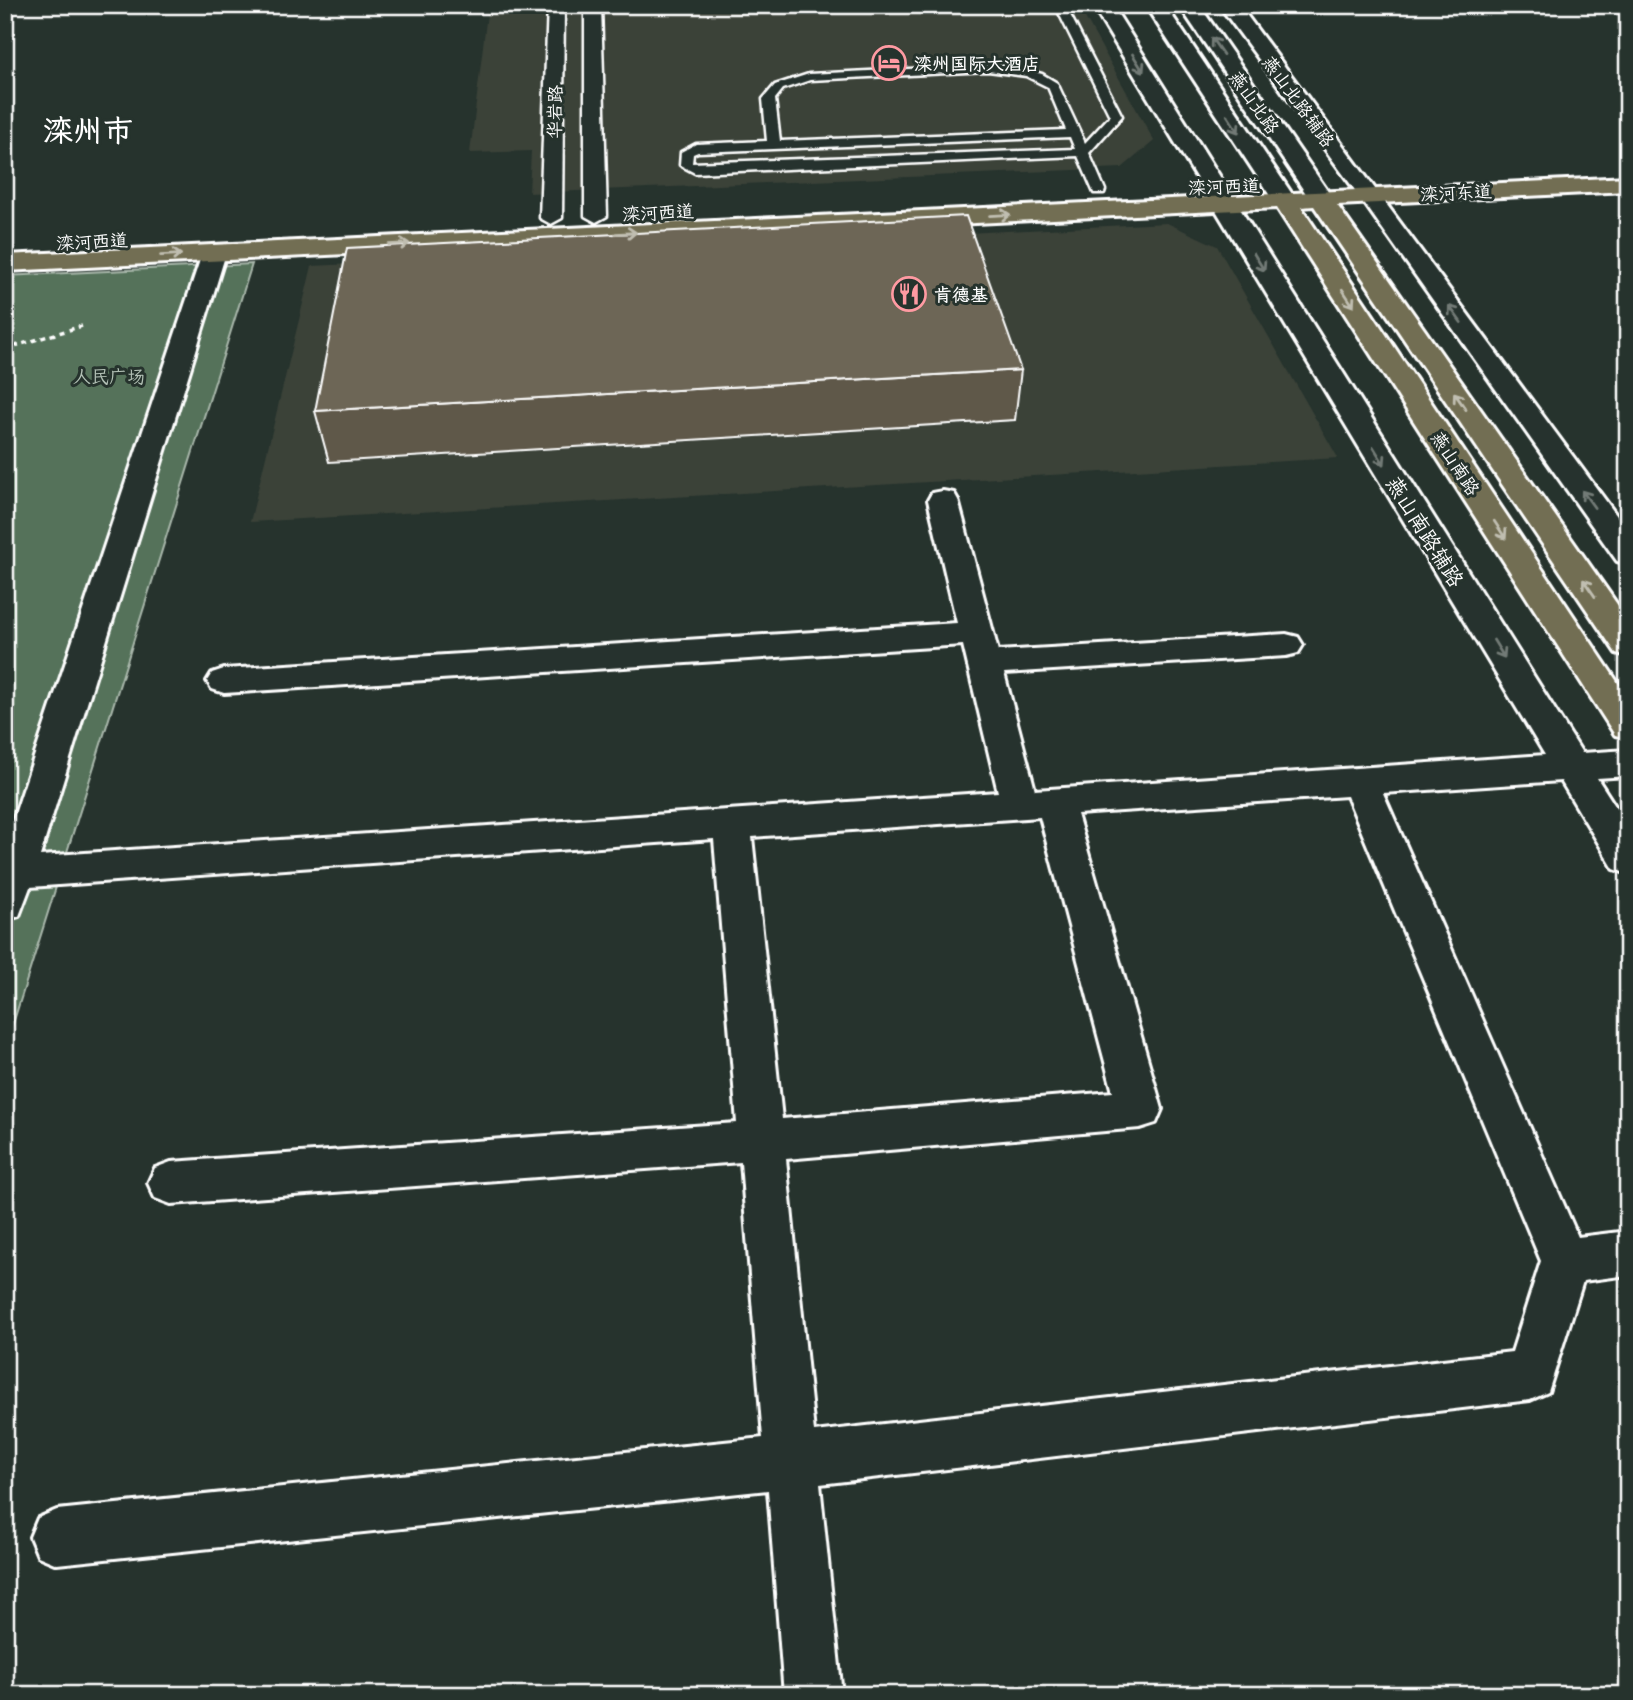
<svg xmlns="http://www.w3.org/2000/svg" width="1633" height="1700" viewBox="0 0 1633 1700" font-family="Mali,'LXGW WenKai TC',sans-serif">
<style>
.built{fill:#3b4239}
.green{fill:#54725a;stroke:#aab8ac;stroke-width:2}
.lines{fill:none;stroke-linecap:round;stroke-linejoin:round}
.service-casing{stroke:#fff;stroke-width:5}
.pedestrian-casing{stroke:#fff;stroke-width:5}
.minor-casing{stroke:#fff;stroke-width:6}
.secondary-casing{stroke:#fff;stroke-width:6}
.primary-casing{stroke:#fff;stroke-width:6}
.path{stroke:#fff;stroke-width:3.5;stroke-dasharray:5 4.5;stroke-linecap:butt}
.service{fill:#26332d;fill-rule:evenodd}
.pedestrian{fill:#26332d;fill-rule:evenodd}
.minor{fill:#26332d;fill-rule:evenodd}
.secondary{fill:#26332d;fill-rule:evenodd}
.primary{fill:#726e52;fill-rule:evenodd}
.wall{fill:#5e584a;stroke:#fff;stroke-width:2}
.building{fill:#6d6656;stroke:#fff;stroke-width:2}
.oneway{stroke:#727a76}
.oneway2{stroke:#c0beb1}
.labels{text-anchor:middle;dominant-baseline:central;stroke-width:6;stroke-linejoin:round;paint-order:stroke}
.far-poi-label{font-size:18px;font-weight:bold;fill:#fff;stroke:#26332d;text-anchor:start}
.far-street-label{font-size:18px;fill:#fff;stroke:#26332d}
.far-park-label{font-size:18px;fill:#b2c0b5;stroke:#26332d}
.street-label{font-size:21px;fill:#fff;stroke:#26332d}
.far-town-label{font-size:30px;font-weight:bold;fill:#fff;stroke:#26332d}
</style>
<rect width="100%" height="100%" fill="#26332d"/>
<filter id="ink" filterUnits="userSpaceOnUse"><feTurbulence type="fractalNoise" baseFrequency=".0143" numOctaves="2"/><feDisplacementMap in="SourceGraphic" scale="14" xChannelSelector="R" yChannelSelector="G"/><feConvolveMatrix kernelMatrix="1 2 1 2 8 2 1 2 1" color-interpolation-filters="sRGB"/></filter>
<g filter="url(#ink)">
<g class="built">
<polygon points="488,5 1078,5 1154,141 1122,168 529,193 531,151 470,153"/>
<polygon points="1167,223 1217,246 1338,458 250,522 312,266"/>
</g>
<polygon class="green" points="252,264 5,1049 5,276"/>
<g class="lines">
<g class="service-casing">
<path id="service" d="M 1055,5 L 1065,5 L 1122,116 L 1089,153 L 1105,190 L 1104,193 L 1094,193 L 1078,156 L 695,173 L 680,165 L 681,152 L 696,144 L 767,141 L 763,99 L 775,85 L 809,74 L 988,65 L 1014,67 L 1042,74 L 1057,83 L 1085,143 L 1110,116 ZM 988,71 L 1026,76 L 1048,87 L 1066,130 L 780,141 L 775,99 L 783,89 L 810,80 ZM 1070,137 L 1075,149 L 692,163 L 693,154 L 698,152 Z"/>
</g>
<g class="pedestrian-casing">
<g id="pedestrian">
<polygon points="548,5 564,5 562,218 551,224 540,218"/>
<polygon points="585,5 601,5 607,216 596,222 585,216"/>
</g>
</g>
<g class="minor-casing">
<g id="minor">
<path d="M 1092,5 L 1112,5 L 1582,753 L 1628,750 L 1628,776 L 1597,778 L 1628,826 L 1628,874 L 1614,869 L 1561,781 L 1383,793 L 1578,1237 L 1628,1231 L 1628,1275 L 1583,1281 L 1548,1392 L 1530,1400 L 820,1484 L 842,1695 L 784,1695 L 768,1490 L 57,1564 L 38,1556 L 30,1537 L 38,1518 L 57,1510 L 763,1438 L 741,1162 L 171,1204 L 155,1198 L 148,1183 L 155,1168 L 171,1162 L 737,1123 L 714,839 L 30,887 L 19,916 L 5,920 L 5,844 L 204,248 L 222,248 L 226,253 L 40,856 L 998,792 L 963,645 L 224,693 L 212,689 L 207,681 L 212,673 L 224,669 L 957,623 L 928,500 L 932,493 L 943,491 L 954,493 L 958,500 L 998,651 L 1286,634 L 1298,637 L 1303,645 L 1298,653 L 1286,656 L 1004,673 L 1035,790 L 1545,755 ZM 1347,796 L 1541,1261 L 1512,1352 L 814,1432 L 786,1159 L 1140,1128 L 1156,1123 L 1162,1109 L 1077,814 ZM 1040,817 L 1113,1092 L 782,1119 L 752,837 Z"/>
<polygon points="1219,5 1239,5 1628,531 1628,564 1617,561 1363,201"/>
</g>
</g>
<g class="secondary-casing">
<g id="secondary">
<polygon points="1145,5 1165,5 1296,200 1292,205 1276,205"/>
<polygon points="1179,5 1199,5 1333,199 1329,204 1313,204"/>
</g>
</g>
<g class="primary-casing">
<polygon id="primary" points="1628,177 1628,191 1337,205 1628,620 1628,656 1616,653 1314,206 1301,207 1628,698 1628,738 1615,735 1277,208 5,271 5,255"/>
</g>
<polyline class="path" points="5,349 82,326"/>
<use href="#service" class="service"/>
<use href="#pedestrian" class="pedestrian"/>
<use href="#minor" class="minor"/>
<use href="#secondary" class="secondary"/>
<use href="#primary" class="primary"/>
</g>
<polygon class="wall" points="1021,370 1015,420 329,462 315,411"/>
<polygon class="building" points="966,216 1021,370 315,411 347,248"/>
<defs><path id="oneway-shaft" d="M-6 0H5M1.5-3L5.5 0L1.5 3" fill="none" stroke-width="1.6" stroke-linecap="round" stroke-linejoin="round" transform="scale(1.75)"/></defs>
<g class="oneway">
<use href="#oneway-shaft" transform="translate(1217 46) rotate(-125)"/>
<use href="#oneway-shaft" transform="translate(1138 63) rotate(58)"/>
<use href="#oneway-shaft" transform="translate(1233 124) rotate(57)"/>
<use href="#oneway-shaft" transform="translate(1259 262) rotate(58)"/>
<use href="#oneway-shaft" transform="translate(1455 314) rotate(-126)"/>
<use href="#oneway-shaft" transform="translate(1379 456) rotate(58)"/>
<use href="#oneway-shaft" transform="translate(1588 499) rotate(-126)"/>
<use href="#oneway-shaft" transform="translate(1499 649) rotate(58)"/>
</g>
<g class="oneway2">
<use href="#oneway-shaft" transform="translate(1000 215) rotate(-3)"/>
<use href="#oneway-shaft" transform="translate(626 233) rotate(-3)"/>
<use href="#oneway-shaft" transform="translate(399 244) rotate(-3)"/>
<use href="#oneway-shaft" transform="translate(171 255) rotate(-3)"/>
<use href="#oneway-shaft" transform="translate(1348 298) rotate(57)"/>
<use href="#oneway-shaft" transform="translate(1460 401) rotate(-125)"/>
<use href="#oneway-shaft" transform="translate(1500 530) rotate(57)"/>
<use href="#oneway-shaft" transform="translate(1589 588) rotate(-125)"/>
</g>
</g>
<defs>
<g id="hotel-ring" transform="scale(1.75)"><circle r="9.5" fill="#26332d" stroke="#ff9aa2" stroke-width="1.5"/><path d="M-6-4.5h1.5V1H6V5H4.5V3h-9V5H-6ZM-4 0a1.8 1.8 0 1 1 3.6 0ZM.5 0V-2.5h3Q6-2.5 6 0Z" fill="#ff9aa2"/></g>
<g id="restaurant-ring" transform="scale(1.75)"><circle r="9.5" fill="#26332d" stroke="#ff9aa2" stroke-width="1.5"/><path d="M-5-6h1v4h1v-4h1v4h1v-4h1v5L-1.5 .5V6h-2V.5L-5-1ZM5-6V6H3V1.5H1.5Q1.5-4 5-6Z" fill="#ff9aa2"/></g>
</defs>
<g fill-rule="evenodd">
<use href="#hotel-ring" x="889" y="63"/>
<use href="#restaurant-ring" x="909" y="294"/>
</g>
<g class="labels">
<g class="far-poi-label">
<text x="914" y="63">滦州国际大酒店</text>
<text x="934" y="294">肯德基</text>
</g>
<g class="far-street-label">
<text transform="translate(1299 101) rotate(54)">燕山北路辅路</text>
<text transform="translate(1255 102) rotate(55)">燕山北路</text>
<text transform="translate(554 112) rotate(-89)">华岩路</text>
<text transform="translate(1224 186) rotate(-2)">滦河西道</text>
<text transform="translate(1456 192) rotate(-3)">滦河东道</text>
<text transform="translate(658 212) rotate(-3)">滦河西道</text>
<text transform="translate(92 241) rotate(-3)">滦河西道</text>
<text transform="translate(1456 463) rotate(57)">燕山南路</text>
</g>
<g class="far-park-label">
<text x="109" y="376">人民广场</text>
</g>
<g class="street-label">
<text transform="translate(1426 531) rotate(58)">燕山南路辅路</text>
</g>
<g class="far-town-label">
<text x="88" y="129">滦州市</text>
</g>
</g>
<rect width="1633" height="1700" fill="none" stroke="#26332d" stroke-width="28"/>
<rect x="14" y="14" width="1605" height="1672" fill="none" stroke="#fff" stroke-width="2.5" filter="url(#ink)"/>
</svg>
